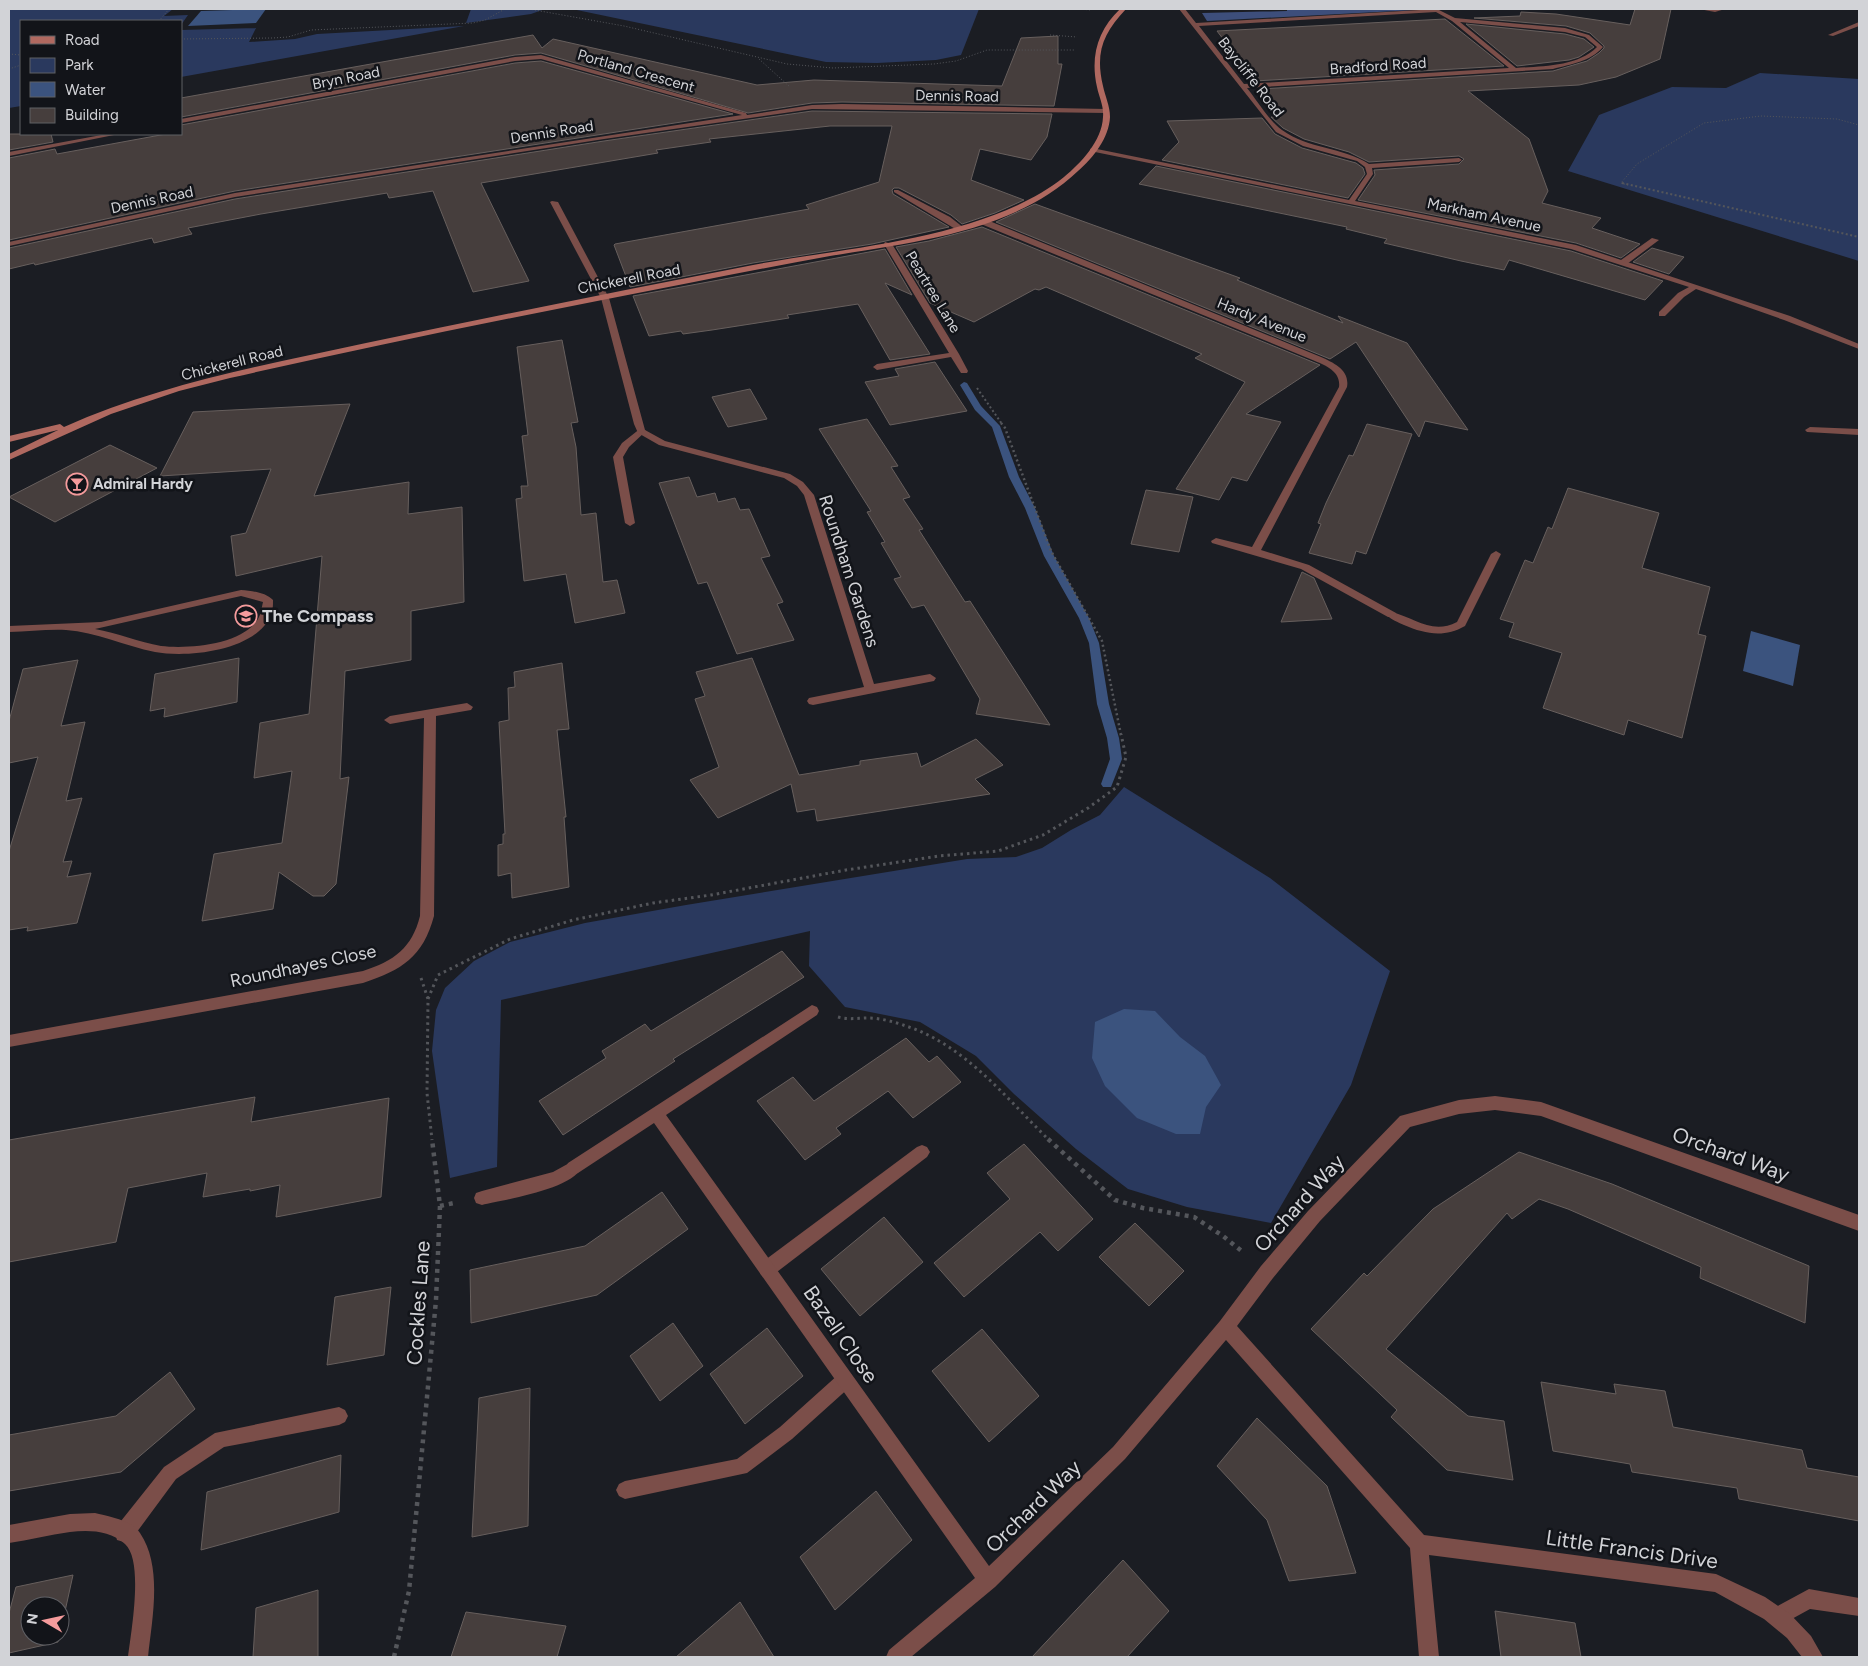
<svg xmlns="http://www.w3.org/2000/svg" width="1868" height="1666" viewBox="0 0 1868 1666" font-family="Figtree,sans-serif">
<style>
.green{fill:#2a395e}
.forest{fill:#3d4e7b}
.water{fill:#3b537e}
.lines{fill:none;stroke-linecap:round;stroke-linejoin:round}
.stream{fill:#3b537e;fill-rule:evenodd}
.building{fill:#463e3d;stroke:#675f5d}
.path-far4{stroke:#54565b;stroke-width:1;stroke-dasharray:1 2;stroke-linecap:butt}
.path-far3{stroke:#54565b;stroke-width:2;stroke-dasharray:2 2.5;stroke-linecap:butt}
.path-far2{stroke:#54565b;stroke-width:2.5;stroke-dasharray:2 3;stroke-linecap:butt}
.path-far1{stroke:#54565b;stroke-width:3;stroke-dasharray:2.5 4;stroke-linecap:butt}
.path{stroke:#54565b;stroke-width:4.5;stroke-dasharray:4 5;stroke-linecap:butt}
.lane{fill:#7b4e49;fill-rule:evenodd}
.street{fill:#7b4e49;fill-rule:evenodd}
.secondary{fill:#b06960;fill-rule:evenodd}
.labels{text-anchor:middle;dominant-baseline:central;stroke-width:5;stroke-linejoin:round;paint-order:stroke}
.far-street-label{font-size:15px;fill:#d2d3d7;stroke:#121419}
.far-poi-label{font-size:15px;font-weight:bold;fill:#d2d3d7;stroke:#121419;text-anchor:start}
.street-label{font-size:18px;fill:#d2d3d7;stroke:#121419}
.poi-label{font-size:18px;font-weight:bold;fill:#d2d3d7;stroke:#121419;text-anchor:start}
.near-street-label{font-size:21px;fill:#d2d3d7;stroke:#121419}
</style>
<rect width="100%" height="100%" fill="#1b1d23"/>
<g class="green">
<polygon points="9,9 173,9 164,16 188,15 181,25 181,21 21,21 21,106 9,108"/>
<polygon points="471,9 545,9 531,14 466,23"/>
<polygon points="572,9 979,9 961,55 936,60 877,63 826,62"/>
<polygon points="464,26 181,77 181,30 256,28 249,42 295,39 317,34"/>
<polygon points="1760,73 1859,79 1859,261 1568,171 1599,115 1672,87 1726,88"/>
<polygon points="1124,787 1270,878 1390,971 1351,1085 1271,1223 1187,1207 1128,1189 1076,1149 1014,1094 976,1056 920,1022 845,1007 809,966 810,931 501,1000 497,1167 450,1178 432,1051 436,1010 445,988 474,961 510,942 585,923 686,905 967,859 1016,857 1042,848 1071,830 1100,815"/>
</g>
<polygon class="forest" points="1287,9 1433,9 1207,21 1202,13 1287,11"/>
<g class="water">
<polygon points="266,9 256,23 188,26 201,11"/>
<polygon points="1751,631 1800,645 1793,686 1743,671"/>
<polygon points="1124,1009 1155,1011 1180,1037 1205,1056 1221,1085 1206,1107 1200,1134 1176,1134 1137,1118 1105,1086 1092,1058 1095,1022"/>
</g>
<g class="lines">
<polygon class="stream" points="964,382 967,383 981,406 1000,426 1019,477 1035,508 1054,556 1089,618 1099,643 1109,704 1119,738 1122,759 1111,787 1103,787 1101,784 1110,759 1107,738 1097,704 1089,643 1079,618 1044,556 1025,508 1009,477 992,427 975,410 960,385"/>
</g>
<g class="building">
<polygon points="1635,9 1671,9 1660,59 1616,77 1579,85 1468,91 1529,139 1548,191 1542,203 1601,218 1592,228 1640,244 1621,258 1576,243 1358,200 1375,175 1374,170 1459,164 1464,159 1459,156 1369,162 1349,152 1304,139 1283,128 1271,117 1281,117 1261,89 1553,71 1587,61 1599,53 1604,48 1604,46 1590,33 1566,26 1474,18 1520,16 1521,12 1556,14 1630,25"/>
<polygon points="1445,19 1504,66 1255,81 1217,31"/>
<polygon points="1466,24 1565,34 1584,39 1594,47 1579,57 1569,60 1517,66"/>
<polygon points="533,35 542,48 553,39 757,85 814,80 1002,86 1021,38 1058,36 1058,64 1062,64 1054,106 842,102 812,103 748,113 541,53 515,55 181,117 181,98"/>
<polygon points="541,61 733,114 235,191 9,240 9,158 55,149 57,154 166,134 181,134 181,125 515,63"/>
<polygon points="812,111 1052,114 1047,137 1031,160 980,149 971,180 1024,200 995,213 962,224 951,215 899,188 894,188 892,190 893,194 949,227 872,244 753,263 630,287 614,245 615,244 809,209 806,205 879,182 892,126 830,126 709,139 711,142 656,150 658,153 481,183 529,281 473,292 433,191 389,198 387,193 261,214 188,228 192,234 154,243 152,238 35,265 34,263 9,269 9,248 235,199 604,141"/>
<polygon points="1262,118 1275,134 1302,148 1356,163 1363,168 1365,174 1348,198 1162,160 1179,142 1167,121"/>
<polygon points="9,134 51,134 53,142 9,150"/>
<polygon points="1156,166 1571,251 1663,281 1645,300 1509,260 1504,270 1461,261 1384,243 1387,239 1346,229 1347,227 1139,184"/>
<polygon points="1035,204 1240,278 1237,280 1343,323 1338,316 1407,343 1468,430 1425,421 1419,437 1356,342 1330,359 996,222"/>
<polygon points="982,227 1320,365 1246,414 1281,422 1247,481 1232,477 1219,500 1176,489 1245,382 1195,358 1202,354 1046,287 1039,290 1035,289 974,322 930,303 896,247 929,241"/>
<polygon points="1652,248 1684,257 1669,274 1633,262"/>
<polygon points="885,249 912,295 885,283 930,354 890,360 858,304 787,315 789,318 712,330 683,334 681,331 649,336 633,296"/>
<polygon points="562,340 578,422 571,423 576,447 581,515 596,513 603,582 617,580 625,613 575,623 566,574 524,581 516,499 522,498 521,486 528,486 522,436 528,435 517,347"/>
<polygon points="935,362 967,411 890,425 865,382 899,376 895,369"/>
<polygon points="750,389 767,419 728,427 712,397"/>
<polygon points="350,404 314,496 409,482 408,514 462,507 464,602 411,611 411,660 345,671 340,779 349,777 336,884 324,896 313,896 279,872 273,909 202,921 214,854 282,843 292,771 254,778 260,723 309,714 322,556 236,576 231,536 246,533 271,469 160,476 193,412"/>
<polygon points="867,419 898,466 891,467 910,497 903,499 923,529 919,530 965,602 970,601 1050,725 976,714 980,699 924,605 912,608 894,579 901,577 881,543 885,542 867,512 871,511 819,429"/>
<polygon points="1367,424 1412,434 1366,554 1356,551 1352,564 1309,553 1321,524 1318,523 1326,503 1349,455 1353,456"/>
<polygon points="110,445 157,468 55,522 9,497"/>
<polygon points="689,477 697,497 715,493 718,502 735,498 740,510 749,509 770,556 761,558 783,602 777,604 794,640 737,654 707,582 698,584 659,483"/>
<polygon points="1568,488 1659,513 1642,568 1710,587 1698,634 1706,636 1682,738 1628,720 1624,735 1543,708 1562,653 1509,637 1514,623 1500,619 1525,560 1533,563 1548,527 1552,529"/>
<polygon points="1146,490 1193,497 1179,552 1131,544"/>
<polygon points="1302,572 1314,578 1332,619 1281,622"/>
<polygon points="239,658 237,702 164,717 165,708 150,711 155,674"/>
<polygon points="752,658 799,775 860,765 860,761 917,753 921,767 976,739 1003,765 975,779 990,794 817,821 815,809 797,812 791,784 718,818 690,780 719,767 695,699 705,696 696,672"/>
<polygon points="78,660 61,726 85,722 66,801 82,798 63,862 72,861 67,877 91,873 77,923 27,931 28,927 9,930 9,851 38,757 9,763 9,721 23,669"/>
<polygon points="562,663 569,729 557,730 566,817 564,817 569,887 512,898 511,873 498,876 498,845 503,844 503,834 505,834 499,722 509,720 508,688 515,687 514,672"/>
<polygon points="782,951 804,977 673,1059 675,1061 563,1135 539,1101 606,1058 602,1051 645,1024 651,1031"/>
<polygon points="906,1038 929,1062 937,1056 961,1082 913,1118 888,1091 836,1128 841,1134 805,1160 757,1101 793,1077 814,1101"/>
<polygon points="255,1097 251,1122 389,1098 381,1197 276,1217 280,1185 250,1191 250,1189 203,1197 207,1173 128,1188 116,1242 9,1262 9,1140"/>
<polygon points="1024,1144 1093,1219 1058,1251 1040,1232 964,1297 934,1263 1010,1199 987,1173"/>
<polygon points="1519,1152 1612,1184 1809,1266 1805,1323 1700,1278 1701,1267 1568,1209 1539,1199 1512,1219 1507,1213 1386,1349 1468,1416 1504,1421 1513,1480 1447,1470 1391,1417 1397,1410 1311,1329 1364,1273 1367,1276 1433,1209"/>
<polygon points="662,1192 688,1229 597,1295 471,1323 470,1270 585,1246"/>
<polygon points="884,1217 923,1262 860,1316 821,1269"/>
<polygon points="1135,1223 1184,1271 1149,1306 1099,1257"/>
<polygon points="391,1287 384,1355 327,1365 335,1297"/>
<polygon points="673,1323 703,1366 660,1401 630,1356"/>
<polygon points="767,1328 803,1376 745,1424 710,1374"/>
<polygon points="982,1329 1039,1396 989,1442 932,1371"/>
<polygon points="170,1372 195,1409 121,1472 9,1491 9,1435 116,1416"/>
<polygon points="1541,1382 1616,1394 1614,1384 1665,1391 1673,1427 1802,1450 1807,1468 1859,1477 1859,1521 1739,1499 1737,1488 1632,1472 1630,1464 1553,1451"/>
<polygon points="530,1388 528,1526 472,1537 479,1398"/>
<polygon points="1257,1418 1327,1486 1356,1573 1289,1581 1267,1520 1217,1466"/>
<polygon points="341,1455 339,1512 201,1550 207,1492"/>
<polygon points="876,1491 912,1540 835,1610 800,1557"/>
<polygon points="1123,1560 1169,1611 1127,1657 1032,1657"/>
<polygon points="73,1575 60,1634 60,1606 30,1606 30,1636 59,1636 58,1642 9,1653 9,1613 16,1587"/>
<polygon points="318,1590 318,1657 253,1657 256,1608"/>
<polygon points="740,1602 774,1657 676,1657"/>
<polygon points="1495,1611 1575,1623 1581,1657 1501,1657"/>
<polygon points="466,1612 566,1626 557,1657 451,1657"/>
</g>
<g class="lines">
<g class="path-far4">
<polyline points="529,9 624,26 787,64 833,68 934,64 956,61 987,50 1075,50"/>
<polyline points="1080,9 1091,10"/>
<polyline points="159,21 169,9"/>
<polyline points="1050,35 1077,37"/>
<polyline points="181,39 273,38 288,37 311,30 473,23 485,20 505,9"/>
<polyline points="9,54 21,55"/>
<polyline points="759,59 790,87"/>
<polyline points="9,69 21,65"/>
<polyline points="1628,185 1621,183 1637,164 1704,123 1761,116 1837,119 1859,125"/>
</g>
<g class="path-far3">
<polyline points="1622,183 1859,237"/>
<polyline points="977,388 1002,424"/>
</g>
<polyline class="path-far2" points="1001,423 1005,428 1051,551 1102,641 1121,735"/>
<g class="path-far1">
<polyline points="421,978 428,999 427,1093 432,1140"/>
<polyline points="428,999 438,975 510,939 573,920 653,903 711,895 846,870 939,856 998,851 1043,835 1088,808 1117,787 1126,757 1121,734"/>
<path d="M 838,1017 C 848,1020 858,1018 868,1018 C 880,1018 895,1022 906,1026 C 965,1045 1006,1098 1049,1140"/>
</g>
<g class="path">
<polyline points="1048,1139 1115,1200 1143,1208 1194,1217 1223,1236 1244,1253"/>
<polyline points="440,1206 454,1203"/>
<polyline points="394,1657 409,1591 436,1300 440,1206 432,1139"/>
</g>
<g class="lane">
<polygon points="1699,9 1725,9 1715,12"/>
<polygon points="894,190 898,190 950,217 964,228 957,230 894,192"/>
<polygon points="552,201 558,202 609,298 608,300 601,298 550,202"/>
<polygon points="1652,238 1659,240 1627,264 1621,264 1621,260"/>
<polygon points="641,428 646,431 629,447 623,457 635,523 630,526 625,523 613,457 622,443"/>
<path d="M 1496,551 L 1501,554 L 1465,626 C 1444,638 1425,634 1404,625 C 1398,622 1391,620 1387,615 L 1392,612 C 1415,618 1432,635 1457,622 L 1491,554 Z"/>
<path d="M 241,590 C 252,591 265,592 273,600 C 273,605 273,611 271,615 C 256,651 188,658 155,652 C 125,646 96,632 66,630 C 47,629 28,632 9,632 L 9,626 L 101,622 ZM 241,596 L 263,602 C 261,610 261,616 255,623 C 237,645 188,649 161,646 C 139,642 117,633 95,629 Z"/>
<polygon points="922,1145 927,1147 930,1152 927,1157 773,1275 767,1277 761,1275 759,1269 761,1263 917,1147"/>
<path d="M 573,1161 L 578,1163 L 581,1168 C 572,1189 504,1200 482,1205 L 476,1203 L 474,1198 L 476,1193 L 482,1191 L 553,1172 Z"/>
<polygon points="845,1371 851,1374 854,1380 851,1386 792,1439 747,1473 625,1499 619,1496 616,1490 619,1484 625,1481 737,1459 780,1427 839,1374"/>
<polygon points="339,1407 345,1410 348,1416 345,1422 339,1425 224,1447 176,1479 131,1540 124,1542 117,1540 115,1533 117,1526 164,1467 215,1433"/>
<polygon points="1809,1589 1859,1598 1859,1616 1810,1609 1779,1626 1772,1623 1769,1616 1772,1609"/>
</g>
<g class="street">
<path d="M 1179,9 L 1185,9 L 1196,23 L 1437,9 L 1455,18 L 1565,28 L 1589,35 L 1603,47 C 1590,62 1571,64 1553,69 L 1247,88 C 1256,99 1270,122 1282,130 C 1308,149 1343,147 1369,164 L 1459,158 L 1462,160 L 1459,162 L 1372,168 L 1373,174 L 1355,201 L 1576,245 L 1790,316 L 1859,344 L 1859,349 L 1784,320 L 1696,289 L 1684,297 L 1665,316 L 1659,316 L 1659,312 L 1678,293 L 1689,287 L 1571,249 L 1090,151 L 1090,149 L 1092,148 L 1349,200 L 1367,174 L 1365,167 L 1357,161 L 1303,146 L 1276,132 ZM 1436,12 L 1452,21 L 1509,68 L 1244,84 L 1199,26 ZM 1460,22 L 1565,32 L 1585,37 L 1597,47 C 1577,67 1542,66 1516,68 Z"/>
<polygon points="1859,22 1859,26 1833,36 1828,35"/>
<polygon points="541,55 746,113 747,115 812,105 842,104 1106,109 1109,111 1106,113 812,109 604,139 235,197 9,246 9,242 235,193 742,115 541,59 515,61 181,123 181,119 515,57"/>
<polygon points="107,134 119,134 9,156 9,152"/>
<path d="M 981,220 L 987,220 L 1321,357 C 1334,363 1350,370 1347,387 L 1261,550 L 1309,565 L 1396,613 L 1397,615 L 1396,617 L 1388,617 L 1301,569 L 1212,543 L 1211,541 L 1216,538 L 1252,547 L 1339,387 C 1341,372 1327,366 1315,361 L 981,224 Z"/>
<polygon points="885,242 892,244 959,354 968,371 967,373 961,373 951,357 877,370 873,367 877,364 949,353 884,244"/>
<polygon points="602,296 609,298 645,430 665,441 790,474 803,482 814,495 874,684 930,674 936,678 934,681 813,705 809,704 807,701 809,698 864,687 804,495 797,486 784,478 659,445 638,433 634,424 601,298"/>
<polygon points="1810,427 1859,429 1859,435 1807,432 1805,430"/>
<path d="M 467,703 L 473,707 L 471,710 L 436,716 L 434,916 C 423,957 402,970 363,983 L 9,1047 L 9,1035 L 363,971 C 394,961 412,948 420,916 L 424,718 L 390,724 L 384,720 L 390,716 Z"/>
<polygon points="812,1005 817,1007 819,1011 817,1015 666,1115 989,1566 1113,1447 1220,1321 1261,1266 1308,1211 1400,1116 1459,1100 1495,1096 1541,1102 1859,1215 1859,1231 1541,1116 1495,1110 1459,1114 1410,1127 1320,1221 1273,1278 1237,1326 1424,1535 1716,1574 1765,1597 1790,1614 1811,1636 1823,1657 1802,1657 1787,1638 1764,1619 1715,1592 1429,1555 1439,1657 1419,1657 1410,1548 1226,1340 1125,1459 995,1587 911,1657 886,1657 889,1650 975,1578 654,1123 578,1173 573,1175 568,1173 565,1168 568,1163"/>
<path d="M 95,1513 C 108,1516 133,1521 140,1533 C 163,1567 152,1619 148,1657 L 128,1657 C 131,1632 144,1561 125,1544 C 110,1530 88,1530 70,1532 C 49,1535 29,1540 9,1543 L 9,1525 L 70,1514 Z"/>
</g>
<path class="secondary" d="M 1120,9 L 1126,9 C 1103,33 1095,53 1103,86 C 1105,96 1110,106 1110,117 C 1109,138 1093,158 1078,171 C 1014,232 914,242 830,256 C 785,264 739,273 694,282 C 539,312 384,343 230,378 L 179,391 L 111,414 L 9,460 L 9,454 L 58,430 L 9,442 L 9,436 L 60,424 L 64,427 C 160,384 264,365 366,343 C 495,316 624,290 753,265 C 848,247 986,239 1064,177 C 1081,163 1102,141 1103,117 C 1104,106 1099,97 1097,87 C 1090,56 1098,30 1120,9 Z"/>
</g>
<defs>
<g id="bar-ring" transform="scale(1.125)"><circle r="9.5" fill="#121419" stroke="#f59b9c" stroke-width="1.5"/><path d="M-6-5H6L.8 .8V4.5H3.5V6h-7V4.5H-.8V.8Z" fill="#f59b9c"/></g>
<g id="school-ring" transform="scale(1.125)"><circle r="9.5" fill="#121419" stroke="#f59b9c" stroke-width="1.5"/><path d="M0-5L7-2L0 1L-7-2ZM-4 1L0 2.5L4 1V4Q0 6-4 4Z" fill="#f59b9c"/></g>
</defs>
<g fill-rule="evenodd">
<use href="#bar-ring" x="77" y="484"/>
<use href="#school-ring" x="246" y="616"/>
</g>
<g class="labels">
<g class="far-street-label">
<text transform="translate(1378 66) rotate(-4)">Bradford Road</text>
<text transform="translate(636 71) rotate(16)">Portland Crescent</text>
<text transform="translate(1251 77) rotate(52)">Baycliffe Road</text>
<text transform="translate(346 78) rotate(-11)">Bryn Road</text>
<text transform="translate(957 96) rotate(1)">Dennis Road</text>
<text transform="translate(552 132) rotate(-9)">Dennis Road</text>
<text transform="translate(152 200) rotate(-12)">Dennis Road</text>
<text transform="translate(1484 215) rotate(12)">Markham Avenue</text>
<text transform="translate(629 279) rotate(-11)">Chickerell Road</text>
<text transform="translate(933 292) rotate(59)">Peartree Lane</text>
<text transform="translate(1262 320) rotate(22)">Hardy Avenue</text>
<text transform="translate(232 363) rotate(-14)">Chickerell Road</text>
</g>
<g class="far-poi-label">
<text x="93" y="484">Admiral Hardy</text>
</g>
<g class="street-label">
<text transform="translate(849 571) rotate(72)">Roundham Gardens</text>
<text transform="translate(303 966) rotate(-12)">Roundhayes Close</text>
</g>
<g class="poi-label">
<text x="262" y="616">The Compass</text>
</g>
<g class="near-street-label">
<text transform="translate(1731 1154) rotate(20)">Orchard Way</text>
<text transform="translate(1299 1203) rotate(-48)">Orchard Way</text>
<text transform="translate(418 1303) rotate(-86)">Cockles Lane</text>
<text transform="translate(841 1334) rotate(55)">Bazell Close</text>
<text transform="translate(1033 1506) rotate(-44)">Orchard Way</text>
<text transform="translate(1632 1549) rotate(8)">Little Francis Drive</text>
</g>
</g>
<rect width="1868" height="1666" fill="none" stroke="#d2d3d7" stroke-width="20"/>
<rect x="20" y="20" width="162" height="115" fill="#121419" stroke="#5f6065"/>
<rect x="30" y="36" width="25" height="8" fill="#b06960" stroke="#5f6065"/>
<text x="65" y="45" font-size="15" fill="#d2d3d7">Road</text>
<rect x="30" y="58" width="25" height="15" fill="#2a395e" stroke="#5f6065"/>
<text x="65" y="70" font-size="15" fill="#d2d3d7">Park</text>
<rect x="30" y="82" width="25" height="15" fill="#3b537e" stroke="#5f6065"/>
<text x="65" y="95" font-size="15" fill="#d2d3d7">Water</text>
<rect x="30" y="108" width="25" height="15" fill="#463e3d" stroke="#5f6065"/>
<text x="65" y="120" font-size="15" fill="#d2d3d7">Building</text>
<g transform="translate(45 1621) rotate(279)"><circle r="24" fill="#121419" stroke="#5f6065"/>
<path d="M0-4L9 19L0 12L-9 19Z" fill="#f59b9c"/>
<text y="-8" font-size="14" font-weight="bold" text-anchor="middle" fill="#d2d3d7">N</text>
</g>
</svg>
